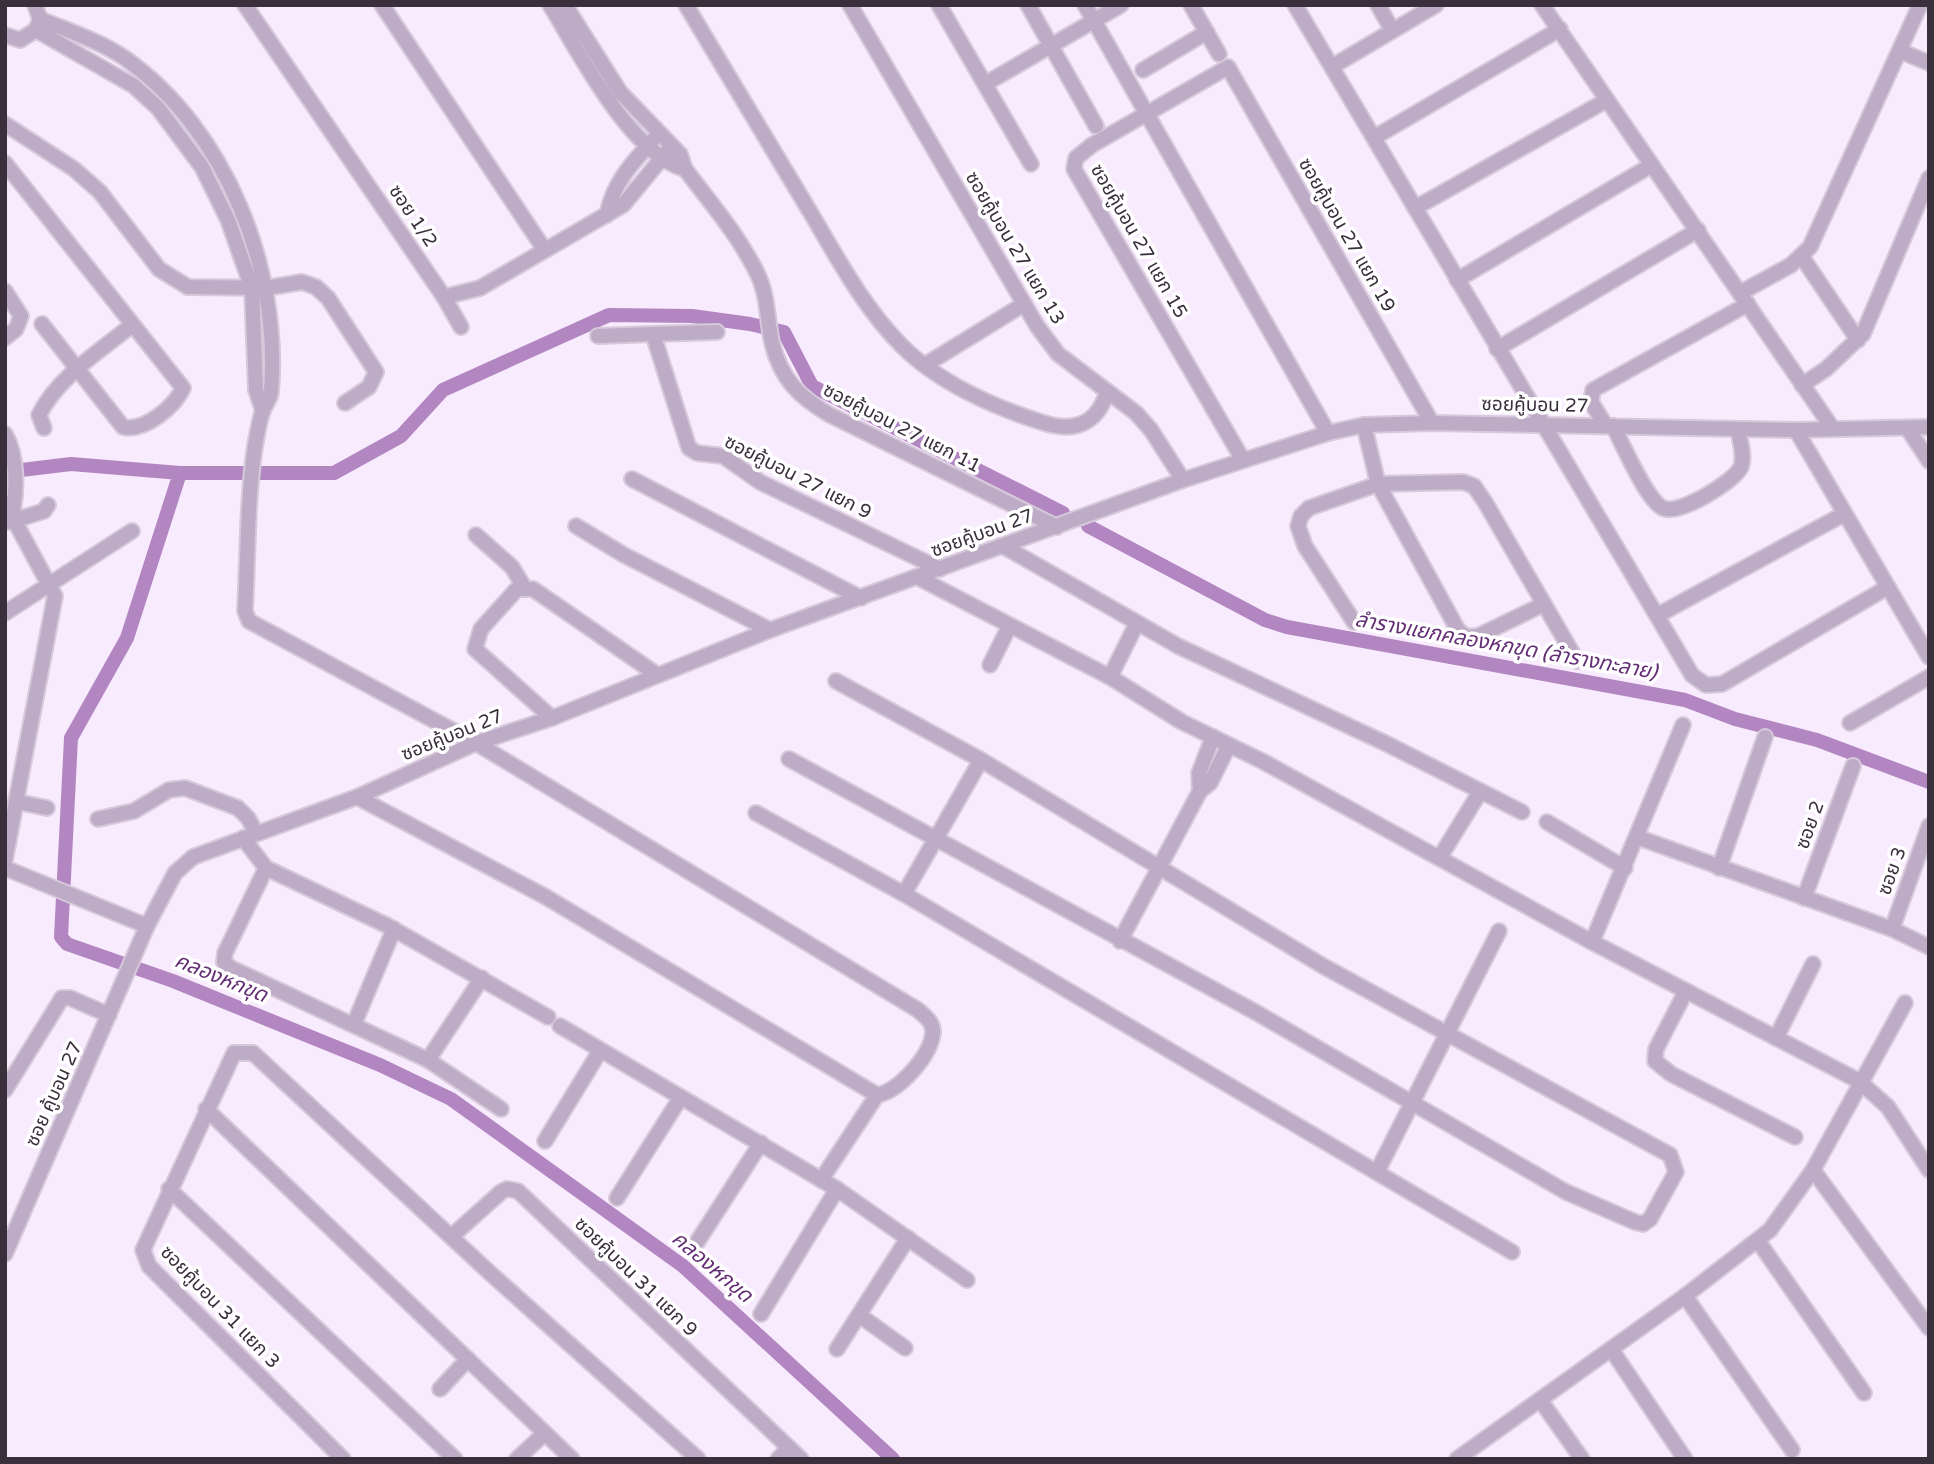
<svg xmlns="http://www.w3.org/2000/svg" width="1934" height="1464" viewBox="0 0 1934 1464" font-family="'Varela Round','Noto Sans Thai',sans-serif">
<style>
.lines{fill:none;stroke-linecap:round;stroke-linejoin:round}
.canal{stroke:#b287c1;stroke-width:14}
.minor-casing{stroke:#d6c9db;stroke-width:18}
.minor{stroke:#beabc5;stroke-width:14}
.labels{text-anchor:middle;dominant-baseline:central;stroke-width:7;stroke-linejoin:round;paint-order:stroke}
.street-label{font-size:19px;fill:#39303c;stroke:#fff}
.water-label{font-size:21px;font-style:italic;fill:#642e75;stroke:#fff}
</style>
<rect width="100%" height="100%" fill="#f9ebfe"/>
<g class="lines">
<g class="canal">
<polyline points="5,472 71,464 180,473 127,638 71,738 61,937 67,944 173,981 380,1065 451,1099 683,1266 893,1459"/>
<polyline points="180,473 334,473 401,436 443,390 609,315 692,316 750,324 784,332 812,386 1063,513"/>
<polyline points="1088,526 1265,620 1287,627 1685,700 1735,719 1817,740 1929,782"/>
</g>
<g class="minor-casing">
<g id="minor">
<polyline points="245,5 444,297 480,288 623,205 672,146"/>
<polyline points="382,5 544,249"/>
<path d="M 550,5 C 579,52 630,154 685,169"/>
<path d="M 565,5 L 620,92 L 680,154 L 685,169 C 710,202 740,237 758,275 C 768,296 767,320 772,343 C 781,379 799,397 830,415 L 1057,527"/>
<path d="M 686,5 C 727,74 768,142 809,210 C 837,257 863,307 902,346 C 938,382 993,407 1041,422 C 1073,433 1097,425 1107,392"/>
<polyline points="850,5 1037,326 1058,354 1136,413 1151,430 1183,480"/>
<polyline points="939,5 1031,164"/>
<polyline points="1028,5 1096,126"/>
<polyline points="1085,5 1328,433"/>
<polyline points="1191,5 1219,54"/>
<polyline points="1295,5 1692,675 1706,685 1722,684 1888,587"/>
<polyline points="1378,5 1392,30"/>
<polyline points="1542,5 1833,429"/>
<path d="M 40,19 C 69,31 100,41 126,59 C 226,130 281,270 271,391 C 271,398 266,403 263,410 C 259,421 257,435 255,446 C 247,500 248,556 245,611 L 249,621 L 476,743 L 918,1010 C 925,1016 933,1022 933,1032 C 931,1056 899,1091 877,1095 L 546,897 L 357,797"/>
<polyline points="36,30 134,86 158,108 202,167 228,220 252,288 256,390 263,411"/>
<polyline points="5,35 20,40 36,30 40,19 35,5"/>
<polyline points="1900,51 1929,63"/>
<polyline points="1333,66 1436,5"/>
<polyline points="1143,70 1207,32"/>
<polyline points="985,84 1121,5"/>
<polyline points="5,124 74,169 100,192 159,269 188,287 266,288 302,282 316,287 328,298 376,372 369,387 345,403"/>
<polyline points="1375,137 1560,29"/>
<path d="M 5,163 L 183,388 C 175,406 145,432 123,427 L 42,324"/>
<polyline points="1415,208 1607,100"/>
<path d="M 607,215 C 613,183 632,163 653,140"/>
<polyline points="1802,257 1858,340"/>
<polyline points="1457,280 1650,166"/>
<polyline points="5,291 21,316 16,329 5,338"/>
<polyline points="1742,292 1791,265 1810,247 1920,5"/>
<polyline points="444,297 461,327"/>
<polyline points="717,332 653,334 689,448 697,453 723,456 760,482 940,569"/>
<polyline points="598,336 653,334"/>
<polyline points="1497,349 1698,230"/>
<polyline points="925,365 1024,304"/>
<polyline points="1802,385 1826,369 1863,334 1929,178"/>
<polyline points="1364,425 1378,484 1458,630 1466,637 1478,636 1544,604"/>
<polyline points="1606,426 1591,402 1593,390 1748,304"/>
<path d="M 1613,426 C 1623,444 1646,500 1663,508 C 1678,516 1734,482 1741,467 C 1745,456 1740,441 1738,430"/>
<path d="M 44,428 L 39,415 C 58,377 100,351 132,325"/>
<polyline points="1908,429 1929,461"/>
<polyline points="1796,430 1929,657"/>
<path d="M 5,434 C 18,456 17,492 12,516"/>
<polyline points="1243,460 1074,169 1076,158 1092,145 1228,67 1432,423"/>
<polyline points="632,479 861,598"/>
<polyline points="5,503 55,596 5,860"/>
<polyline points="9,522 44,511 48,505"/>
<polyline points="576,526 624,555 770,630"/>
<polyline points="476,535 512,567 524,587"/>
<polyline points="1003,546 1178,646 1387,744 1522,812"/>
<polyline points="917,577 1110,677 1182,722 1262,761 1592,942 1859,1081 1888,1107 1929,1170"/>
<polyline points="5,613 132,531"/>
<polyline points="1658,615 1844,514"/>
<polyline points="1354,622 1305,546 1298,526 1301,516 1309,508 1378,484 1463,482 1474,486 1485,502 1577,661"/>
<polyline points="990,665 1009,627"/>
<polyline points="1110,677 1137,623"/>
<polyline points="552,718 475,649 481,629 517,589 533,589 656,674"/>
<polyline points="1850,723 1929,677"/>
<polyline points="789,759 1257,1013 1566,1192 1635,1222 1643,1224 1650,1219 1676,1172 1670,1155 1323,966 981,760 836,681"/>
<polyline points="1200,791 1199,773 1213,737"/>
<polyline points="18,802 47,808"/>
<polyline points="756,813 904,894 1512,1252"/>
<polyline points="98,819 134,811 169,790 185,788 238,808 248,818 256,833"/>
<polyline points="1547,822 1625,868"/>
<polyline points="1637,837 1892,929 1929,947"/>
<polyline points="243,838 266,868 388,926 548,1017"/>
<polyline points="1440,857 1480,792"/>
<polyline points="5,868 147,926"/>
<polyline points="266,868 225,953 224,962 231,968 428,1060 501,1109"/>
<polyline points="1719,868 1765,737"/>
<polyline points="904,894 981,760"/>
<polyline points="1804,898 1853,766"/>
<polyline points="1892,929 1929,826"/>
<polyline points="1120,941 1200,791 1210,783 1229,745"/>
<polyline points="1592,942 1683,725"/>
<polyline points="1686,991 1656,1049 1655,1061 1671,1074 1795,1137"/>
<polyline points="354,1024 394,929"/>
<polyline points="560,1026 837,1189 967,1280"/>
<polyline points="1776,1038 1813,964"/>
<polyline points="428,1060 482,978"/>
<polyline points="5,1090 62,998 70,998 109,1015"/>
<polyline points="206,1109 572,1459"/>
<polyline points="545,1141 600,1051"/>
<polyline points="1813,1170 1929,1328"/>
<polyline points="1377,1172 1499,931"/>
<polyline points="821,1180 877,1095"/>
<polyline points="169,1189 455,1459"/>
<polyline points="617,1198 681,1097"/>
<polyline points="452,1236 501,1192 507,1189 518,1191 801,1459"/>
<polyline points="1758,1241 1864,1393"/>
<polyline points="692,1250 761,1143"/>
<polyline points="5,1254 147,926 175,873 193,857 357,797 476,743 552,718 770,630 1183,480 1328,433 1364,425 1432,423 1796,430 1929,427"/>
<polyline points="1685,1296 1792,1450"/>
<polyline points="761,1314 837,1189"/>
<polyline points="859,1315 905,1348"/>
<polyline points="837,1349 908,1238"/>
<polyline points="1611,1349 1685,1459"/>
<polyline points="440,1389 468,1359"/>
<polyline points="1541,1401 1582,1459"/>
<polyline points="343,1459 149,1266 143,1250 234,1053 253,1053 490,1273 698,1459"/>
<polyline points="517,1459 545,1433"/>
<polyline points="778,1459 789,1448"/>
<polyline points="1457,1459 1685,1296 1770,1230 1813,1170 1905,1003"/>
</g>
</g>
<use href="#minor" class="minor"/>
</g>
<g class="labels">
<g class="street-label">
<text transform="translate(413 216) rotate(56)">ซอย 1/2</text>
<text transform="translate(1347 235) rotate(60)">ซอยคู้บอน 27 แยก 19</text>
<text transform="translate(1139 241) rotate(60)">ซอยคู้บอน 27 แยก 15</text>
<text transform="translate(1015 248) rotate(59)">ซอยคู้บอน 27 แยก 13</text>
<text transform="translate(1535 405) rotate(1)">ซอยคู้บอน 27</text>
<text transform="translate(902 428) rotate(27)">ซอยคู้บอน 27 แยก 11</text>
<text transform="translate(798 477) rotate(27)">ซอยคู้บอน 27 แยก 9</text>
<text transform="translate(982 533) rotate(-20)">ซอยคู้บอน 27</text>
<text transform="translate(452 735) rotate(-22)">ซอยคู้บอน 27</text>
<text transform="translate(1810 825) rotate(-70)">ซอย 2</text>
<text transform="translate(1892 871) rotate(-70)">ซอย 3</text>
<text transform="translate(54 1094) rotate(-66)">ซอย คู้บอน 27</text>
<text transform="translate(636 1277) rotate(44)">ซอยคู้บอน 31 แยก 9</text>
<text transform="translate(220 1307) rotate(46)">ซอยคู้บอน 31 แยก 3</text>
</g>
<g class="water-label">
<text transform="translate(1506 646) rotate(10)">ลำรางแยกคลองหกขุด (ลำรางทะลาย)</text>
<text transform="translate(221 978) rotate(22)">คลองหกขุด</text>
<text transform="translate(712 1267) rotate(40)">คลองหกขุด</text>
</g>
</g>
<rect width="1934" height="1464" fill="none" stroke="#39303c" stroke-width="14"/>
</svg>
